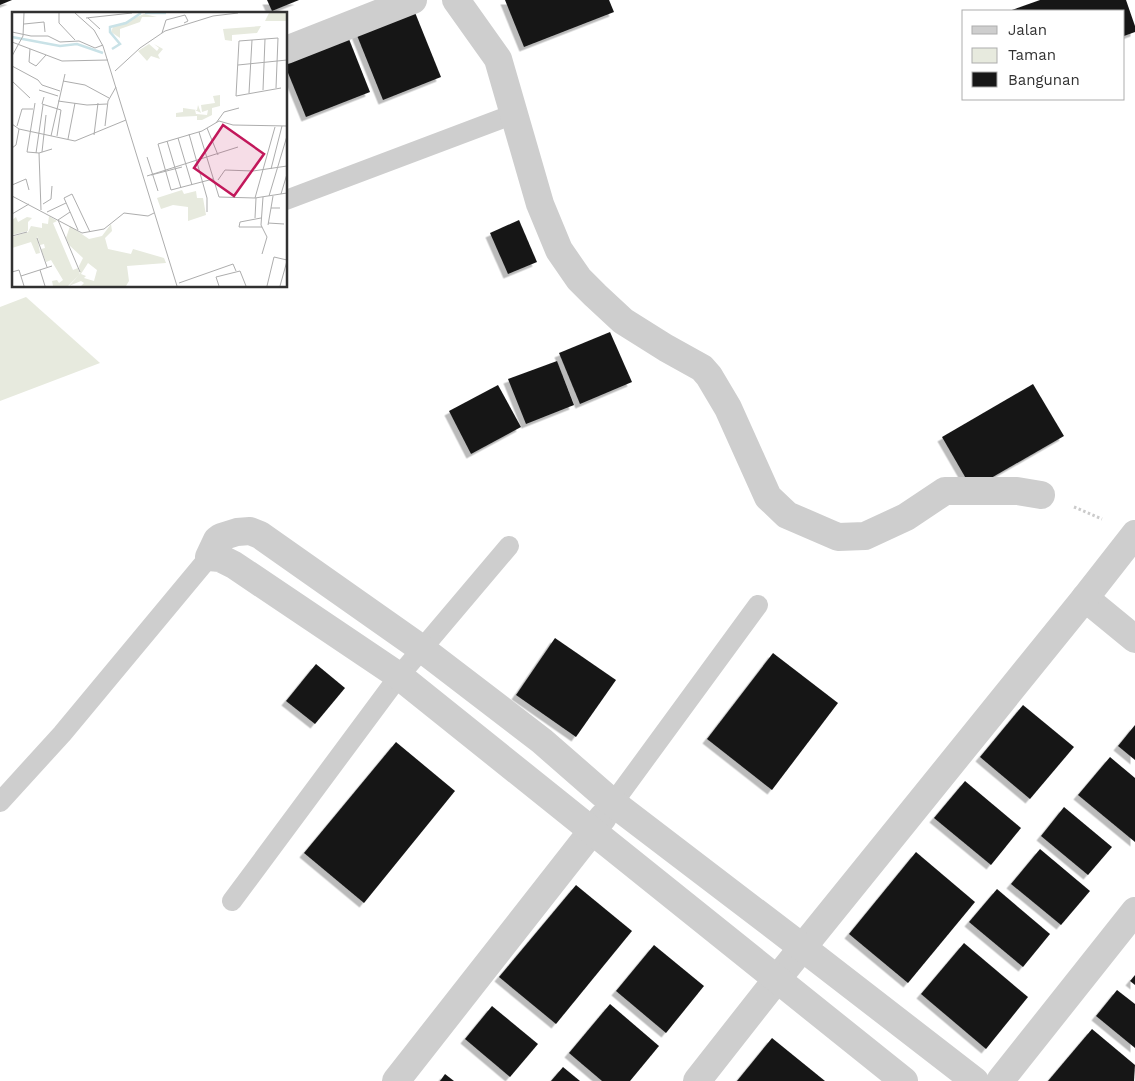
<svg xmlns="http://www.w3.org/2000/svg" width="1135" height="1081" viewBox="0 0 1135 1081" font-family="'Work Sans',sans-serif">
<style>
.green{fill:#e7eade}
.building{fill:#181818;filter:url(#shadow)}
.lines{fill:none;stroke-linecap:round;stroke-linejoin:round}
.path{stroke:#cbcbcb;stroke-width:3;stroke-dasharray:2.5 2.5;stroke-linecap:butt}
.lane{stroke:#cecece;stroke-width:20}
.street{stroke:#cecece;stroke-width:28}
.inset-river{fill:none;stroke:#c9e2e7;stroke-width:2.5}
.inset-road{fill:none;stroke:#adadad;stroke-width:1}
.view{fill:#c2185b;fill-opacity:0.15;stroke:#c2185b;stroke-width:2.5}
.inset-edge{fill:none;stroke:#313131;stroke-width:2.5}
</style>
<defs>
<filter id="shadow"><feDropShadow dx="-4.5" dy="4.5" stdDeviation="0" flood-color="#0004"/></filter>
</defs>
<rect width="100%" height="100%" fill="#fff"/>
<polygon class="green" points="26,297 100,363 0,401 0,307"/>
<g class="building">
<polygon points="0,0 12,0 0,5"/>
<polygon points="267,0 299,0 272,11"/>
<polygon points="505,0 609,0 614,12 524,47"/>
<polygon points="1040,0 1126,0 1135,26 1135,32 1124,36 1124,11 1009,11"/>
<polygon points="412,5 441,77 383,100 354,28"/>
<polygon points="347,34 370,92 306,117 286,68 286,58"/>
<polygon points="519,220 537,262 508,274 490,233"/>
<polygon points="610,332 632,382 580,404 559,353"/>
<polygon points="557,361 574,405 526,424 508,379"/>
<polygon points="1033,384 1064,436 972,489 942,437"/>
<polygon points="498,385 521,427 471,454 449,411"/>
<polygon points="555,638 616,680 576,737 516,695"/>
<polygon points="773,653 838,703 772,790 707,739"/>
<polygon points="316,664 345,688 315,724 286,701"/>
<polygon points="1023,705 1074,747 1030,799 980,757"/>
<polygon points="1135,725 1135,760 1118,746"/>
<polygon points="396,742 455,791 364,903 304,853"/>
<polygon points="1110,757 1135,778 1135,842 1078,795"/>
<polygon points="965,781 1021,828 991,865 934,818"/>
<polygon points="1064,807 1112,847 1088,875 1041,836"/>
<polygon points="1040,849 1090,891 1061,925 1011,884"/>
<polygon points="916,852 975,902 908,983 849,934"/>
<polygon points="576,885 632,931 556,1024 499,977"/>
<polygon points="997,889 1050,934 1023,967 969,922"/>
<polygon points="964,943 1028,997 986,1049 921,994"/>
<polygon points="654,945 704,986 666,1033 616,991"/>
<polygon points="1135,975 1135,985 1130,981"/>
<polygon points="1117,990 1135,1004 1135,1048 1096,1016"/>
<polygon points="610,1004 659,1046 630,1081 602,1081 569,1053"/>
<polygon points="492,1006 538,1044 510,1077 465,1039"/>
<polygon points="1092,1029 1135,1065 1134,1081 1048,1081"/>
<polygon points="772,1038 825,1081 737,1081"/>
<polygon points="563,1067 580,1081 551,1081"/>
<polygon points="445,1074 454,1081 440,1081"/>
</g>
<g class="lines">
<polyline class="path" points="1074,507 1102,519"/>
<g class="lane">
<polyline points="286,200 514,114"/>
<polyline points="0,802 62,734 210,556"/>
<polyline points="613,803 758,605"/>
<polyline points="232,901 399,676 509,546"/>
</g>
<g class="street">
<polyline points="456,0 498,59 540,204 559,250 579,279 595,295 623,321 666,348 702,368 709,376 728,408 768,497 787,515 838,537 865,536 906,517 945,491 1017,491 1041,495"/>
<polyline points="286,50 413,0"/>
<polyline points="1085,598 1135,639"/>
<polyline points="396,1081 603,817"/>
<polyline points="697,1081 777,979 1085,598 1135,534"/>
<polyline points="904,1081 399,676 234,565 220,558 209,557 217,540 221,537 237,532 250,531 260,535 422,649 542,741 613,803 803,948 975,1081"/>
<polyline points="1000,1081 1135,911"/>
</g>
</g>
<g transform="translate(12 12)">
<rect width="275" height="275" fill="#fff"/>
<path d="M 257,1 L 275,1 L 275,9 L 253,9 ZM 132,2 L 145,5 L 130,5 L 128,10 L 108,17 L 108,26 L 99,20 L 101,15 ZM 249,14 L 245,21 L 220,23 L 220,29 L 213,28 L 211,17 ZM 137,32 L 145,39 L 147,36 L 142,32 L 151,37 L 146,43 L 148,47 L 139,44 L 135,49 L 126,39 ZM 208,83 L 208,94 L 200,96 L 200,103 L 190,108 L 185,108 L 185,104 L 164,105 L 164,101 L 171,100 L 171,96 L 185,98 L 186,93 L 189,101 L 183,98 L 184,102 L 195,103 L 196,98 L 190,100 L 189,93 L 203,91 L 201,84 ZM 170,178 L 172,182 L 184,179 L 185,186 L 191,186 L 194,203 L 176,209 L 176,195 L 161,193 L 149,197 L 145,186 ZM 37,204 L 45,209 L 41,211 L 61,258 L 66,256 L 68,263 L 67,254 L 71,246 L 57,233 L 54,226 L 58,214 L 77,227 L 90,224 L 99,212 L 100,219 L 93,226 L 96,237 L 119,242 L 121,237 L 152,246 L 154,251 L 115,254 L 117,269 L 114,274 L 69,274 L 72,271 L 69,269 L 57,274 L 67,263 L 56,274 L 41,274 L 40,269 L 45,268 L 47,271 L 51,268 L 39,248 L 34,250 L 29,237 L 33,236 L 32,232 L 28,233 L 25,223 L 28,241 L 24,242 L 19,230 L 0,236 L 0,225 L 16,220 L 19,214 L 30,216 L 30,211 L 36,212 ZM 76,251 L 85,258 L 82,269 L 72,266 L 74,264 L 69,262 ZM 4,205 L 6,210 L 15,205 L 20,206 L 16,210 L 16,219 L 0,223 L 0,208 Z" fill="#e7eade" fill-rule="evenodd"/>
<path class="inset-river" d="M 133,1 L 154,1M 0,25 L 48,34 L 65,32 L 91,41M 100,37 L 108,32 L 98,20 L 98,15 L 114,11 L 129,1"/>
<path class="inset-road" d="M 47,1 L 47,11 L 63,28M 63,1 L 82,18 L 91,34 L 165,274M 74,6 L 120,1M 76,6 L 88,17M 12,12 L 32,10 L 33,20M 0,20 L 19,24 L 36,24 L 48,30 L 67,29 L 83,36 L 91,33M 150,21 L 154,8 L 173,3 L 176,9 L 172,11M 0,30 L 50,49 L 96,48M 18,37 L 17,50 L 24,54 L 34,43M 0,44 L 11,24 L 12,1M 226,53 L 275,48M 0,54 L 26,68 L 30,73 L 48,79M 103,59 L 128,36 L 153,19 L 201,4 L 226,1M 0,69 L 18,86M 51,69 L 73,73 L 97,86M 264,76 L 266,26 L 227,29 L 224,84 L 269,76M 27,78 L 46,84M 251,78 L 253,27M 237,81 L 240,28M 32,85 L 30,92 L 49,98 L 45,124M 46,89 L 75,93 L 95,92M 23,91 L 15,140 L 27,141M 204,111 L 212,100 L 227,96M 0,112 L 7,117 L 63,129 L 114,108M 5,114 L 10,97 L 21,97M 93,114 L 96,89 L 104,75M 195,116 L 206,143M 187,120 L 207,185 L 243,186 L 275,181M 177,122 L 195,186 L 195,200M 82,123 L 86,91M 39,124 L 53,62M 166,126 L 180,173M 56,127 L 63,91M 155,129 L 169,176M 0,136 L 4,133 L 7,117M 30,140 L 34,103M 24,141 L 31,93M 135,145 L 146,179M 259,157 L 270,114M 139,163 L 170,155M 135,164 L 226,135M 201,167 L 159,178 L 146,132 L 190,119 L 207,109 L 221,113 L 275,114M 206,168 L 213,158 L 241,159 L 275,154M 0,173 L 14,167 L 17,178M 269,182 L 275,162M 0,184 L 70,221 L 92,217 L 112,201 L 136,204 L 142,201M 257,184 L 275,124M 261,184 L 259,196 L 268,196M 243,186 L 263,115M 31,192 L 39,187 L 40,174M 29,198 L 27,141 L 40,137M 35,200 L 54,191M 58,200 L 46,208 L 68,260M 0,202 L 17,192M 243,206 L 244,186M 249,206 L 228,210 L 227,215 L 250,215M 256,211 L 272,212M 256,213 L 259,196M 66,218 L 52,186 L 60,182 L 78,220M 0,224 L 15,220M 25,226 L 35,255M 250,242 L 255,225 L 249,213 L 251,185M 28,258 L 33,274M 0,260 L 7,258 L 12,274M 9,264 L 40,254M 167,271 L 221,252 L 224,259M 207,274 L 204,265 L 228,259 L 234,274M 255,274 L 262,245 L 275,248M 268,274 L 275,249"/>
<path class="view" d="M 211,113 L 252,142 L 222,184 L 182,156 Z"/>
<rect width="275" height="275" class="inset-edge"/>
</g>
<rect x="962" y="10" width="162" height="90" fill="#ffffff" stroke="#adadad"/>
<rect x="972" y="26" width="25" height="8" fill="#cecece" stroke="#adadad"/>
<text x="1008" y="35" font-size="15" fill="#313131">Jalan</text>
<rect x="972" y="48" width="25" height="15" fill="#e7eade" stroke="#adadad"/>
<text x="1008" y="60" font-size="15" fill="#313131">Taman</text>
<rect x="972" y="72" width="25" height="15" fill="#181818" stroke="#adadad"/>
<text x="1008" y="85" font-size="15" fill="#313131">Bangunan</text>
</svg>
